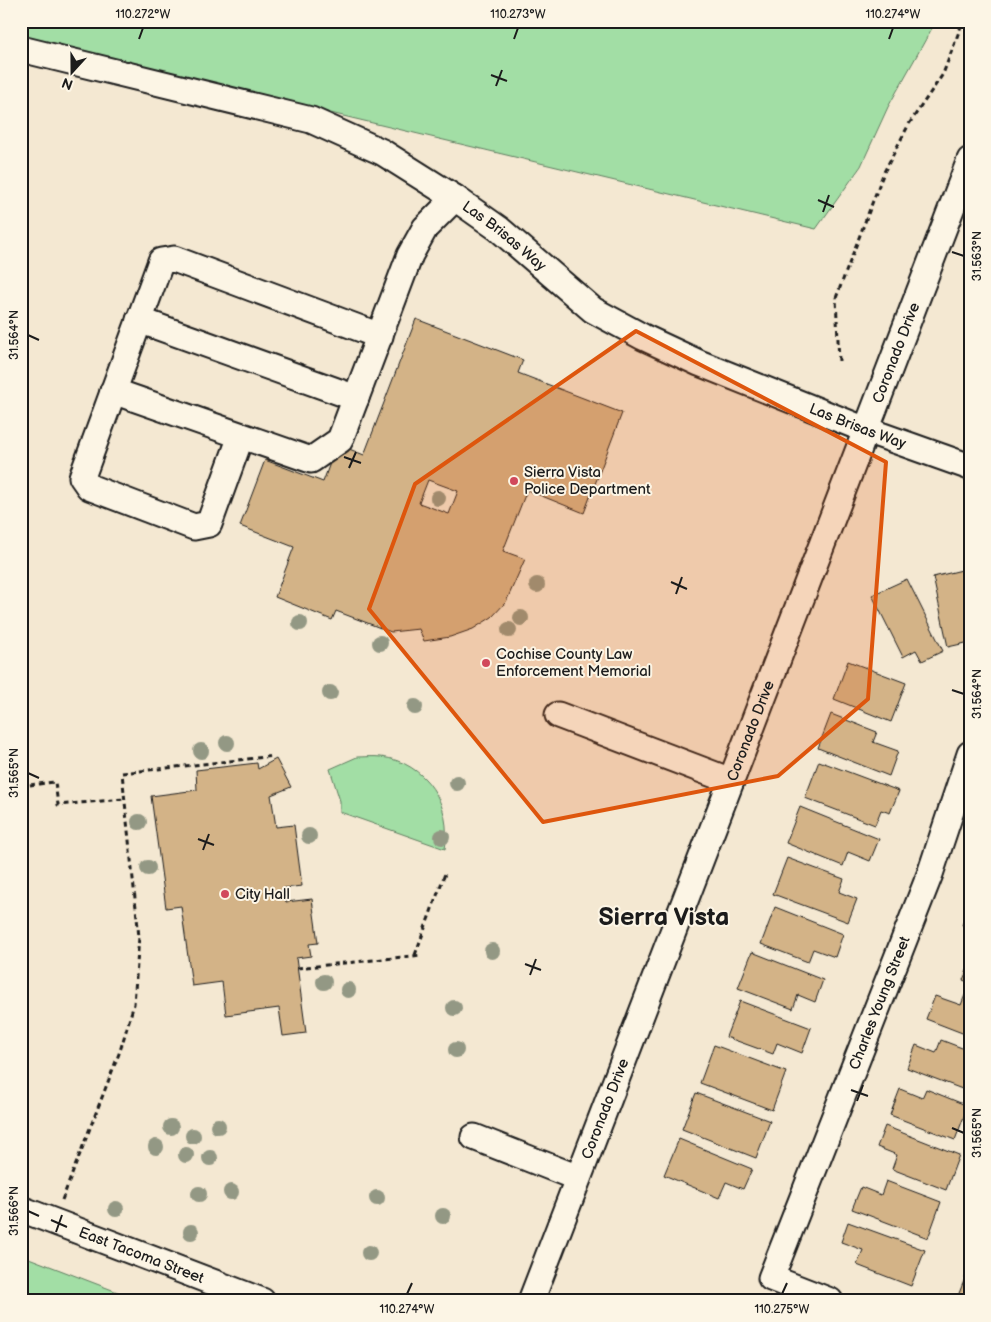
<svg xmlns="http://www.w3.org/2000/svg" width="991" height="1322" viewBox="0 0 991 1322" font-family="'Balsamiq Sans',sans-serif">
<style>
.green{fill:#a2dea5;stroke:#5f7d60}
.building{fill:#d3b387;stroke:#1c1c1c;fill-rule:evenodd}
.lines{fill:none;stroke-linecap:round;stroke-linejoin:round}
.minor-casing{stroke:#1c1c1c;stroke-width:29}
.path{stroke:#1c1c1c;stroke-width:3;stroke-dasharray:5 4;stroke-linecap:butt}
.minor{stroke:#fcf5e5;stroke-width:25}
.tree{fill:#939884}
.marked{fill:#de560d;fill-opacity:0.2;stroke:#de560d;stroke-width:4;stroke-linejoin:round}
.ticks{fill:none;stroke:#1c1c1c;stroke-width:2}
.poi-dot{fill:#d1495b;stroke:#fcf5e5;stroke-width:2}
.labels{text-anchor:middle;dominant-baseline:central;stroke-width:4;stroke-linejoin:round;paint-order:stroke}
.street-label{font-size:15px;fill:#1c1c1c;stroke:#fcf5e5}
.poi-label{font-size:15px;fill:#1c1c1c;stroke:#fcf5e5;text-anchor:start}
.town-label{font-size:25px;font-weight:bold;fill:#1c1c1c;stroke:#fcf5e5}
.neatline{fill:none;stroke:#1c1c1c;stroke-width:2}
.ticks-label{font-size:12px;text-anchor:middle;fill:#1c1c1c}
</style>
<rect width="100%" height="100%" fill="#f4e8d2"/>
<filter id="ink" filterUnits="userSpaceOnUse"><feTurbulence type="fractalNoise" baseFrequency=".02" numOctaves="2"/><feDisplacementMap in="SourceGraphic" scale="10" xChannelSelector="R" yChannelSelector="G"/><feConvolveMatrix kernelMatrix="1 2 1 2 8 2 1 2 1" color-interpolation-filters="sRGB"/></filter>
<g filter="url(#ink)">
<g class="green">
<polygon points="21,21 936,21 888,107 861,166 816,229 21,39"/>
<path d="M 357,757 C 365,757 373,756 381,757 C 426,762 453,806 445,849 L 340,812 L 340,801 L 330,769 Z"/>
<polygon points="21,1255 141,1301 21,1301"/>
</g>
<g class="building">
<path d="M 416,319 L 523,360 L 518,373 L 622,413 L 584,513 L 527,490 L 503,551 L 525,559 L 506,602 L 492,617 L 473,629 L 450,637 L 424,641 L 419,629 L 391,632 L 336,611 L 332,620 L 275,597 L 294,547 L 240,526 L 265,460 L 323,482 L 337,444 L 364,455 ZM 428,480 L 458,491 L 449,514 L 419,503 Z"/>
<polygon points="962,570 970,604 970,642 948,647 933,577"/>
<polygon points="907,579 943,651 922,661 916,650 903,657 872,595"/>
<polygon points="848,661 906,683 891,722 834,699"/>
<polygon points="831,714 877,732 873,742 898,751 889,776 818,748"/>
<polygon points="276,759 291,787 271,795 276,827 294,825 302,886 284,888 286,902 312,899 318,943 309,944 311,956 296,958 306,1033 283,1036 279,1008 226,1015 222,982 192,986 181,906 166,908 151,796 197,790 196,770 257,763 258,769"/>
<polygon points="819,761 899,791 890,813 881,810 875,825 805,798"/>
<polygon points="800,807 879,839 870,861 848,852 843,866 786,843"/>
<polygon points="787,858 844,879 839,892 857,899 848,922 773,894"/>
<polygon points="970,906 970,928 962,925"/>
<polygon points="775,907 843,934 835,957 813,949 808,962 761,944"/>
<polygon points="752,952 823,980 815,1002 798,995 793,1009 738,988"/>
<polygon points="970,963 970,983 963,980"/>
<polygon points="965,995 970,997 970,1036 926,1019 935,996 961,1005"/>
<polygon points="740,1001 811,1028 802,1053 777,1043 773,1054 726,1037"/>
<polygon points="941,1040 970,1051 970,1092 907,1068 916,1045 936,1053"/>
<polygon points="714,1045 786,1072 772,1110 700,1083"/>
<polygon points="900,1089 922,1098 926,1089 968,1106 955,1140 890,1115"/>
<polygon points="696,1093 770,1121 756,1158 682,1129"/>
<polygon points="885,1126 959,1155 946,1190 892,1169 897,1155 877,1147"/>
<polygon points="679,1139 752,1169 743,1189 726,1182 719,1198 664,1175"/>
<polygon points="886,1181 941,1202 928,1238 852,1209 861,1187 881,1195"/>
<polygon points="848,1222 925,1250 911,1286 857,1265 863,1250 841,1242"/>
<polygon points="969,1268 970,1301 956,1301"/>
</g>
<g class="lines">
<g class="minor-casing">
<g id="minor">
<path id="s1" d="M 21,49 L 311,120 L 382,152 L 455,198 L 499,229 L 593,310 L 643,337 L 699,363 L 866,430 L 970,467"/>
<polyline points="139,320 356,398"/>
<polyline points="113,391 311,460 340,440 410,255 425,228 455,198"/>
<polyline points="241,436 209,524 194,527 89,487 82,477 161,261 174,259 380,336"/>
<polyline points="558,715 731,781"/>
<polyline points="474,1137 578,1178"/>
<path id="s2" d="M 21,1209 L 262,1301"/>
<path id="s3" d="M 531,1301 L 970,160"/>
<path id="s4" d="M 830,1301 L 771,1278 L 930,874 L 970,754"/>
</g>
</g>
<g class="path">
<polyline points="839,361 836,298 884,172 909,124 943,74 963,21"/>
<polyline points="21,786 55,782 58,805 124,799"/>
<polyline points="415,955 446,871"/>
<polyline points="297,968 422,955"/>
<polyline points="62,1200 120,1051 134,1004 139,937 122,773 274,756"/>
</g>
<use href="#minor" class="minor"/>
</g>
<g class="tree">
<circle cx="438" cy="498" r="8"/>
<circle cx="537" cy="585" r="8"/>
<circle cx="521" cy="618" r="8"/>
<circle cx="300" cy="623" r="8"/>
<circle cx="509" cy="630" r="8"/>
<circle cx="380" cy="643" r="8"/>
<circle cx="330" cy="693" r="8"/>
<circle cx="415" cy="707" r="8"/>
<circle cx="227" cy="743" r="8"/>
<circle cx="201" cy="751" r="8"/>
<circle cx="457" cy="783" r="8"/>
<circle cx="139" cy="822" r="8"/>
<circle cx="309" cy="836" r="8"/>
<circle cx="442" cy="837" r="8"/>
<circle cx="148" cy="868" r="8"/>
<circle cx="492" cy="951" r="8"/>
<circle cx="324" cy="982" r="8"/>
<circle cx="348" cy="990" r="8"/>
<circle cx="454" cy="1008" r="8"/>
<circle cx="456" cy="1050" r="8"/>
<circle cx="218" cy="1126" r="8"/>
<circle cx="171" cy="1127" r="8"/>
<circle cx="193" cy="1136" r="8"/>
<circle cx="156" cy="1147" r="8"/>
<circle cx="186" cy="1155" r="8"/>
<circle cx="210" cy="1158" r="8"/>
<circle cx="231" cy="1192" r="8"/>
<circle cx="199" cy="1194" r="8"/>
<circle cx="377" cy="1198" r="8"/>
<circle cx="116" cy="1209" r="8"/>
<circle cx="443" cy="1216" r="8"/>
<circle cx="191" cy="1232" r="8"/>
<circle cx="369" cy="1253" r="8"/>
</g>
</g>
<path class="marked" d="M 636,331 L 886,462 L 868,699 L 778,776 L 543,822 L 369,609 L 415,484 Z"/>
<path class="ticks" d="M 139,39 L 143,28M 514,39 L 518,28M 889,39 L 893,28M 491,75 L 507,81M 496,86 L 502,70M 818,200 L 834,207M 823,212 L 829,195M 952,252 L 964,256M 28,335 L 39,340M 344,457 L 361,463M 349,468 L 356,452M 671,582 L 687,589M 676,594 L 682,577M 952,690 L 964,694M 28,773 L 39,778M 198,839 L 214,845M 203,850 L 209,834M 525,964 L 541,970M 530,975 L 536,959M 851,1090 L 868,1096M 857,1101 L 863,1085M 952,1128 L 964,1133M 28,1211 L 39,1216M 51,1220 L 67,1227M 56,1232 L 62,1215M 407,1294 L 412,1283M 782,1294 L 787,1283"/>
<g class="poi-dot">
<circle cx="514" cy="481" r="5"/>
<circle cx="486" cy="663" r="5"/>
<circle cx="225" cy="894" r="5"/>
</g>
<g class="labels">
<g class="street-label">
<text stroke="none"><textPath href="#s1" startOffset="525">Las Brisas Way</textPath></text>
<text stroke="none"><textPath href="#s3" startOffset="1016">Coronado Drive</textPath></text>
<text stroke="none"><textPath href="#s1" startOffset="930">Las Brisas Way</textPath></text>
<text stroke="none"><textPath href="#s3" startOffset="611">Coronado Drive</textPath></text>
<text stroke="none"><textPath href="#s4" startOffset="359">Charles Young Street</textPath></text>
<text stroke="none"><textPath href="#s3" startOffset="206">Coronado Drive</textPath></text>
<text stroke="none"><textPath href="#s2" startOffset="129">East Tacoma Street</textPath></text>
</g>
<g class="poi-label">
<text x="524" y="472">Sierra Vista<tspan x="524" dy="17">Police Department</tspan></text>
<text x="496" y="654">Cochise County Law<tspan x="496" dy="17">Enforcement Memorial</tspan></text>
<text x="235" y="894">City Hall</text>
</g>
<g class="town-label">
<text x="664" y="917">Sierra Vista</text>
</g>
</g>
<rect width="991" height="1322" fill="none" stroke="#fcf5e5" stroke-width="55"/>
<g transform="translate(72 72) rotate(201)" stroke="#fcf5e5" stroke-width="4" paint-order="stroke">
<path d="M0-4L9 19L0 12L-9 19Z" fill="#1c1c1c"/>
<text y="-8" font-size="14" font-weight="bold" text-anchor="middle" fill="#1c1c1c">N</text>
</g>
<rect x="28" y="28" width="936" height="1266" class="neatline"/>
<g class="ticks-label">
<text x="143" y="18">110.272°W</text>
<text x="518" y="18">110.273°W</text>
<text x="893" y="18">110.274°W</text>
<text transform="translate(977 256) rotate(-90)" y="4">31.563°N</text>
<text transform="translate(14 335) rotate(-90)" y="4">31.564°N</text>
<text transform="translate(977 694) rotate(-90)" y="4">31.564°N</text>
<text transform="translate(14 773) rotate(-90)" y="4">31.565°N</text>
<text transform="translate(977 1133) rotate(-90)" y="4">31.565°N</text>
<text transform="translate(14 1211) rotate(-90)" y="4">31.566°N</text>
<text x="407" y="1313">110.274°W</text>
<text x="782" y="1313">110.275°W</text>
</g>
</svg>
